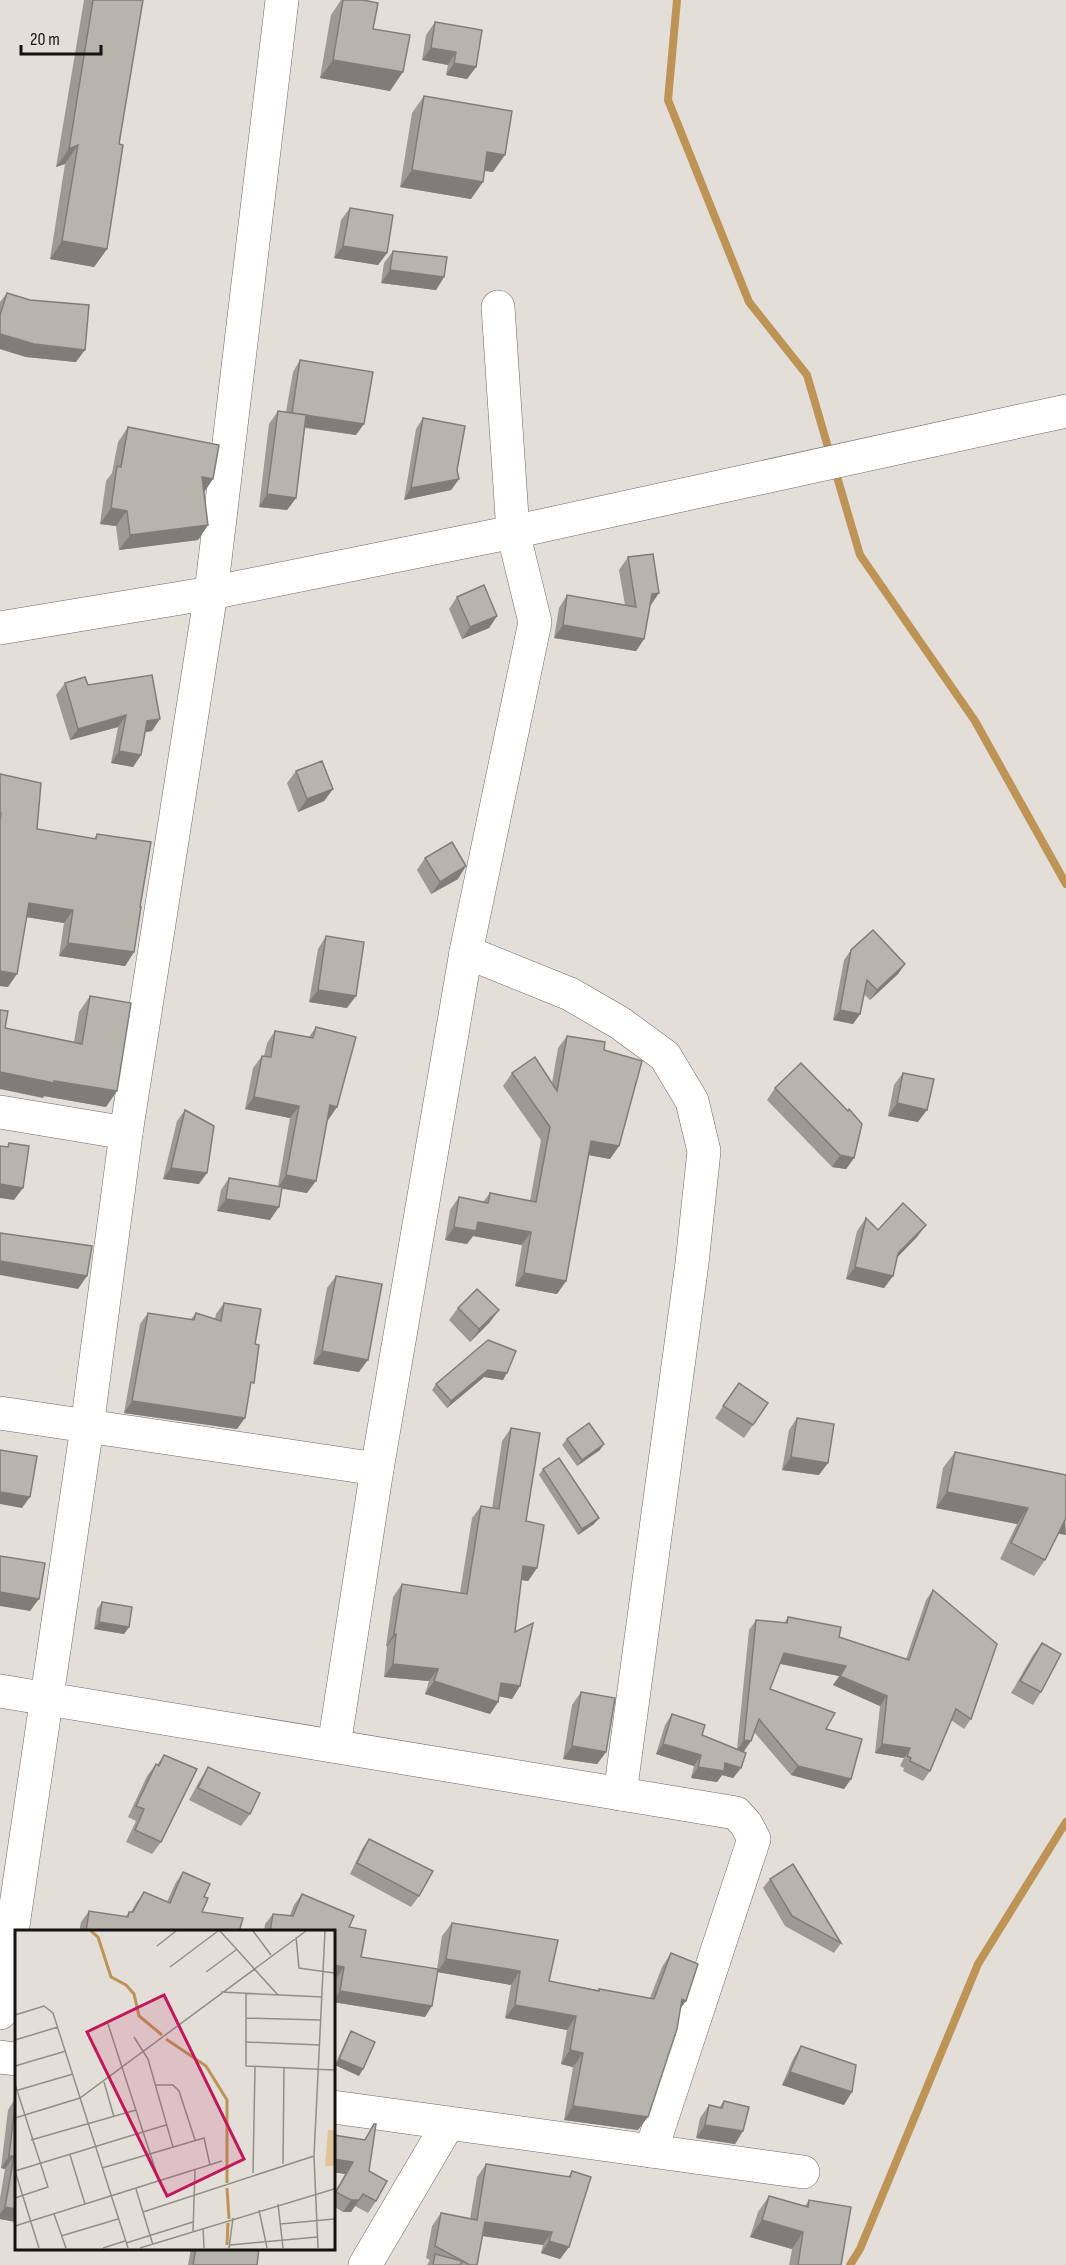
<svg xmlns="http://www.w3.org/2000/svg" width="1066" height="2265" viewBox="0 0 1066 2265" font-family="'Sofia Sans Condensed',sans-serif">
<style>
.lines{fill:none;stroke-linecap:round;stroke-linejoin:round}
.stream{stroke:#bd9356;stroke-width:8}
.minor-casing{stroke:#6d6963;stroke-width:34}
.minor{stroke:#fff;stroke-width:33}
.wall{fill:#9d9a95}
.shaded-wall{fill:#807d79}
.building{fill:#b7b3ad;stroke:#807d79;stroke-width:1.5}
.inset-river{fill:none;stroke:#bd9356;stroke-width:3}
.inset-road{fill:none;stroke:#918d88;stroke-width:1.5}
.view{fill:#c2185b;fill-opacity:0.15;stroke:#c2185b;stroke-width:3}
.inset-edge{fill:none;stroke:#151311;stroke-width:3}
</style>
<rect width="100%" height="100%" fill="#e3ded8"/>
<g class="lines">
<g class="stream">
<polyline points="677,0 668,100 749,302 807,375 830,454"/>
<polyline points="835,470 860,555 975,721 1066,884"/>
<polyline points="850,2265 860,2249 978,1964 1066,1822"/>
</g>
<g class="minor-casing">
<g id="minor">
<polyline points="0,628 211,593 513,532 1066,411"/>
<polyline points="466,952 570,994 620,1023 665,1056 692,1101 704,1151 692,1263 620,1794"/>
<polyline points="0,1112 126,1133"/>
<polyline points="0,1413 377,1469"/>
<polyline points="0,1691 736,1813 746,1824 754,1839 651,2151"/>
<polyline points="334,1746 377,1469 466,952 535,622 513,532 498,307"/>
<polyline points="0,2013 87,1427 126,1133 211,593 282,0"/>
<polyline points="0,2057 16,2059"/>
<polyline points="333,2107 803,2172"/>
<polyline points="365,2265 448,2124"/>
</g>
</g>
<use href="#minor" class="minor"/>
</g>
<g class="wall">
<polygon points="84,0 143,0 119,144 107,249 94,267 50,259 65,164 56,167"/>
<polygon points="341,0 363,0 373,29 390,91 320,78 331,15"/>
<polygon points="435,22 476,67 467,79 446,75 448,65 422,60 426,35"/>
<polygon points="424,96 493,172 484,171 471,199 400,187 412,113"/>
<polygon points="350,208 387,253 378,265 334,258 341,220"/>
<polygon points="393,251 444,277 436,290 381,283 384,263"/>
<polygon points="7,293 76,362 26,357 0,349 0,302"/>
<polygon points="300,360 356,435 305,428 296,498 287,510 259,507 269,424 278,411 286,412 293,372"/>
<polygon points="423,418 457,470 459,479 451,490 404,500 416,429"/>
<polygon points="128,427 204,492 208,525 198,540 119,550 116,526 100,524 106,481 112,473 118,442"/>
<polygon points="628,557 651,605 650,606 644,639 636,651 554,638 559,608 567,595 625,605 619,570"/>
<polygon points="457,597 497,616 489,628 462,639 449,609"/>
<polygon points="65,683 88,685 152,731 145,732 141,755 133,767 111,763 118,727 70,740 56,695"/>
<polygon points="296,771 333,789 324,801 298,812 287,783"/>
<polygon points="0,774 37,829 94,839 97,834 140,907 134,952 125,966 59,956 64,923 26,917 8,987 0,986"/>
<polygon points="425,858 458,879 431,894 417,870"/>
<polygon points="326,936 347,1008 309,1002 318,949"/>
<polygon points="851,950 905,964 898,974 870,1000 864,994 860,1014 853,1024 833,1020 844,960"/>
<polygon points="90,996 106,1107 44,1096 43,1098 5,1028 74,1042 79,1012"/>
<polygon points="316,1027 337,1107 328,1120 327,1119 307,1193 282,1188 270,1220 217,1211 221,1190 229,1178 278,1186 290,1118 245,1109 253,1068 262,1056 264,1056 267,1043 275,1031 309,1037"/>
<polygon points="567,1036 604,1050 619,1146 610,1159 589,1155 566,1281 557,1294 515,1286 522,1245 473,1236 467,1244 445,1240 450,1210 459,1197 483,1202 490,1193 530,1201 541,1140 503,1086 512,1073 552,1083 558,1048"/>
<polygon points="903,1073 918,1122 888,1116 894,1085"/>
<polygon points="775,1088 854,1158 846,1169 832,1167 767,1100"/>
<polygon points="185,1110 199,1184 163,1179 177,1121"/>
<polygon points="866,1218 878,1230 917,1237 897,1257 893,1276 884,1288 846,1279 857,1231"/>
<polygon points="336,1276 359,1372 313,1364 327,1288"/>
<polygon points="224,1303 255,1344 249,1389 237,1429 124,1413 140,1324 148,1313 191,1319 196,1313 215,1319 216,1314"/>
<polygon points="458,1308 490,1322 470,1342 449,1320"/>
<polygon points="516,1351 503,1380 484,1377 447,1408 432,1390 436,1384"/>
<polygon points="739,1383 768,1403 744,1438 715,1418"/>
<polygon points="797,1418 819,1475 782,1470 789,1430"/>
<polygon points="511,1428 526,1521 537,1568 528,1581 521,1580 515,1632 520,1686 512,1699 499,1696 498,1702 490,1714 425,1694 429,1681 384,1677 387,1646 386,1646 393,1597 402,1584 460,1593 472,1518 481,1506 492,1508 502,1441"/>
<polygon points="567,1439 600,1450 577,1466 562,1445"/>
<polygon points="955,1452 1057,1534 1045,1560 1034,1576 1000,1559 1017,1524 936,1508 943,1468"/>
<polygon points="543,1469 599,1518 594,1524 578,1535 539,1475"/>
<polygon points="933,1590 971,1719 964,1729 951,1720 930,1771 923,1781 903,1771 904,1768 900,1766 904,1758 875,1753 880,1706 833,1685 839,1676 780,1664 770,1689 826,1729 851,1779 844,1789 791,1775 754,1732 751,1741 744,1751 741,1768 733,1778 722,1775 717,1782 691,1778 694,1766 656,1754 665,1725 672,1714 702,1735 737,1749 749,1630 756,1620 784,1623 788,1617 839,1637 906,1659 926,1600"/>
<polygon points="102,1602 129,1627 124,1634 94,1629 97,1609"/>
<polygon points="1042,1643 1041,1692 1033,1705 1011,1693 1033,1655"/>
<polygon points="581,1692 606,1752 597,1764 563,1759 572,1705"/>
<polygon points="164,1755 161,1842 152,1854 126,1842 136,1821 128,1817 147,1776 156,1764 157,1765"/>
<polygon points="208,1767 250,1814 241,1826 189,1800 200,1780"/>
<polygon points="369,1839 419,1896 411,1907 350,1874 362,1849"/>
<polygon points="183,1872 204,1897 202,1912 239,1932 79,1932 81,1922 89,1911 125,1917 129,1912 131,1912 136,1903 144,1892 167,1902 175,1884"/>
<polygon points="770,1879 841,1943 834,1953 785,1926 763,1888"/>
<polygon points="302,1894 349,1927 361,1957 437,1969 442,1936 452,1923 549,1981 598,1990 599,1989 650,1998 662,1967 671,1953 686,2001 680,2009 638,2130 564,2120 573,2067 561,2064 567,2030 505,2018 511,1985 438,1972 425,2017 333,2002 336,1978 333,1977 333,1932 264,1932 265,1924 273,1914 290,1915 294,1905"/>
<polygon points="351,2031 359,2076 335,2065 347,2038"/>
<polygon points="801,2046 844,2105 782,2085 793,2059"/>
<polygon points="16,2097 16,2222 0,2219 0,2198 5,2169 1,2168 8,2110"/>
<polygon points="724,2101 743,2131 735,2144 696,2138 700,2118 709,2105 719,2108"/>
<polygon points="374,2124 369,2171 376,2201 368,2213 355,2206 351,2212 343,2212 333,2206 333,2195 345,2174 333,2172 333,2135 364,2140"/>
<polygon points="486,2164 568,2177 572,2171 569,2247 560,2259 541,2253 543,2245 482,2236 477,2265 427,2265 430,2260 426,2258 432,2226 441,2213 470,2219 477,2177"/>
<polygon points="769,2196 805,2206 809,2200 841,2265 789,2265 792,2249 750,2237 758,2212"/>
<polygon points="191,2248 259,2248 257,2265 188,2265"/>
</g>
<g class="shaded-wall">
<polygon points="431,48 456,52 448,65 422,60"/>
<polygon points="333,60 403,72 390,91 320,78"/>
<polygon points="454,63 476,67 467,79 446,75"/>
<polygon points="78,145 65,164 56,167 69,149"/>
<polygon points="487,152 505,155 493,172 475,169"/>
<polygon points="412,170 483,182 471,199 400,187"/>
<polygon points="62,241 107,249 94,267 50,259"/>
<polygon points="343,246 387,253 378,265 334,258"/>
<polygon points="390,270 444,277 436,290 381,283"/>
<polygon points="0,334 85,350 76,362 26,357 0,349"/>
<polygon points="292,413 364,424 356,435 284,424"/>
<polygon points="202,477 213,479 203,494"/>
<polygon points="459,479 451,490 404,500 411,488"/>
<polygon points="267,494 296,498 287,510 259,507"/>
<polygon points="111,508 127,511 116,526 100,524"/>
<polygon points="208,525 198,540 119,550 130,535"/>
<polygon points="659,593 651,605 643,607 652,594"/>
<polygon points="497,616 489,628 462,639 470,627"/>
<polygon points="563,625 644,639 636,651 554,638"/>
<polygon points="126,715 118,727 70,740 78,729"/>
<polygon points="160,719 152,731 139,733 147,721"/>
<polygon points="119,751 141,755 133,767 111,763"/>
<polygon points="333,789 324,801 298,812 307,799"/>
<polygon points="466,866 458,879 431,894 440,882"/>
<polygon points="29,903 73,910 64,923 19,916"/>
<polygon points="68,943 134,952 125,966 59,956"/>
<polygon points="905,964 898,974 870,1000 877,990"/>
<polygon points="0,971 17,974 8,987 0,986"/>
<polygon points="318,990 356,996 347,1008 309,1002"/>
<polygon points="840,1010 860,1014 853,1024 833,1020"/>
<polygon points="0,1072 54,1081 117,1091 106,1107 44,1096 43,1098 0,1089"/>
<polygon points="254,1097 299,1106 290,1118 245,1109"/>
<polygon points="897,1103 927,1110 918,1122 888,1116"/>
<polygon points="330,1105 337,1107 328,1120 321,1118"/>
<polygon points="591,1141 619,1146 610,1159 582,1154"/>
<polygon points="840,1155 854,1158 846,1169 832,1167"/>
<polygon points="171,1168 207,1173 199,1184 163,1179"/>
<polygon points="286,1175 316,1181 307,1193 278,1188"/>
<polygon points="0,1184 23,1188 14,1200 0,1198"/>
<polygon points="226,1199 279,1207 270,1220 217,1211"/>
<polygon points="478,1222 531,1232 522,1245 473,1236 467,1244 445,1240 454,1227"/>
<polygon points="926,1225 917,1237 890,1265 898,1253"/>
<polygon points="0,1261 87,1276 78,1289 0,1275"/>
<polygon points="855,1267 893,1276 884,1288 846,1279"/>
<polygon points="524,1273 566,1281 557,1294 515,1286"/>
<polygon points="499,1310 490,1322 470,1342 479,1329"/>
<polygon points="322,1351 368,1360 359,1372 313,1364"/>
<polygon points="488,1370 507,1373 503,1380 484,1377 447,1408 451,1401"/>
<polygon points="132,1401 245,1418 237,1429 124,1413"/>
<polygon points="604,1444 600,1450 577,1466 582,1460"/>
<polygon points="791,1457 828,1463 819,1475 782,1470"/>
<polygon points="0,1492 30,1497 22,1508 0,1504"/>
<polygon points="947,1492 1028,1508 1017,1524 936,1508"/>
<polygon points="599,1518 594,1524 578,1535 582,1529"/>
<polygon points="1065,1518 1066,1535 1054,1533"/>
<polygon points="523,1566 537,1568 528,1581 514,1579"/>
<polygon points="0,1592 39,1599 30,1611 0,1606"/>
<polygon points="99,1622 129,1627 124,1634 94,1629"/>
<polygon points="394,1634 396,1634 387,1646 386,1646"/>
<polygon points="784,1653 846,1666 839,1676 777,1663"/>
<polygon points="393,1664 438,1669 429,1681 384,1677"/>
<polygon points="840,1676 887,1696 880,1706 833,1685"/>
<polygon points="434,1681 498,1702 490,1714 425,1694"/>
<polygon points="501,1683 520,1686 512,1699 492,1695"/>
<polygon points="744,1740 751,1741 744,1751 737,1750"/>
<polygon points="663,1744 701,1755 694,1766 656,1754"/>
<polygon points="882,1744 910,1748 904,1758 875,1753"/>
<polygon points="572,1746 606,1752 597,1764 563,1759"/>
<polygon points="725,1763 741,1768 733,1778 722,1775 717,1782 691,1778 698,1767"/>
<polygon points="798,1766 851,1779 844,1789 791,1775"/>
<polygon points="446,1959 520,1971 511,1985 437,1972"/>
<polygon points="333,1965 344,1967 336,1978 333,1977"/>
<polygon points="340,1991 432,2006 425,2017 333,2002"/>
<polygon points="682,1999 686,2001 676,2014"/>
<polygon points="515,2005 576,2016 567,2030 505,2018"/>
<polygon points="570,2050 583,2053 573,2067 561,2064"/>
<polygon points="339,2059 363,2069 359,2076 335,2065"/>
<polygon points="790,2072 852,2092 844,2105 782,2085"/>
<polygon points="573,2106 648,2117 638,2130 564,2120"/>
<polygon points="705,2125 743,2131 735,2144 696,2138"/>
<polygon points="9,2156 14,2156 5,2169 1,2168"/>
<polygon points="333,2159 353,2162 345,2174 333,2172"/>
<polygon points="351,2200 359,2200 351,2212 343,2212"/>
<polygon points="5,2207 16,2209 16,2222 0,2219 0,2214"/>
<polygon points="762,2220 803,2232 792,2249 750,2237"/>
<polygon points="485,2222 552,2232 543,2245 476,2235"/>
<polygon points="549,2241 569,2247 560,2259 541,2253"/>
</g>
<g class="building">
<polygon points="93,0 143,0 119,144 123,145 107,249 62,241 78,145 69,149"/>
<polygon points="343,0 363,0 378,3 373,29 410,35 403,72 333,60"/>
<polygon points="435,22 482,30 476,67 454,63 456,52 431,48"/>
<polygon points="424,96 512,111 505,155 487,152 483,182 412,170"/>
<polygon points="350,208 393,215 387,253 343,246"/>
<polygon points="393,251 447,257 444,277 390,270"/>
<polygon points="7,293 30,300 89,305 85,350 34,344 0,334 0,315"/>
<polygon points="300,360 373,372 364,424 292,413"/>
<polygon points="278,411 306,415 296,498 267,494"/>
<polygon points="423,418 465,426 457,470 459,479 411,488"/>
<polygon points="128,427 219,445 213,479 202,477 208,525 130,535 127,511 111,508 117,466 121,467"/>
<polygon points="653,554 659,593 652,594 644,639 563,625 567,595 636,607 628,557"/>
<polygon points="484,585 497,616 470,627 457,597"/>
<polygon points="152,675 160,719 147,721 141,755 119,751 126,715 78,729 65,683 85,677 88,685"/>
<polygon points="322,761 333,789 307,799 296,771"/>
<polygon points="0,774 41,783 37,829 96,839 97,834 151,842 140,907 141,907 134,952 68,943 73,910 29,903 17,974 0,971 0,821 1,813 0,813"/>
<polygon points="452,842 466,866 440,882 425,858"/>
<polygon points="873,930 905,964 877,990 867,980 860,1014 840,1010 851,950"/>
<polygon points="326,936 364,942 356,996 318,990"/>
<polygon points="90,996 131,1003 117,1091 54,1081 54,1083 0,1072 0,1010 8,1011 5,1028 82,1044"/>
<polygon points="316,1027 356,1037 337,1107 330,1105 316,1181 286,1175 299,1106 254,1097 262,1056 271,1057 275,1031 313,1038"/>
<polygon points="567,1036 605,1042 604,1050 642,1061 619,1146 591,1141 566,1281 524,1273 531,1232 478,1222 476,1231 454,1227 459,1197 488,1203 490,1193 536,1202 550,1127 512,1073 535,1057 557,1091"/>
<polygon points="801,1063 848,1111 849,1109 862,1124 854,1158 840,1155 775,1088"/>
<polygon points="903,1073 934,1079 927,1110 897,1103"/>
<polygon points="185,1110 214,1126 207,1173 171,1168"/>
<polygon points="9,1143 29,1146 23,1188 0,1184 0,1146 8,1147"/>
<polygon points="229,1178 282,1187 279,1207 226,1199"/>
<polygon points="903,1203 926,1225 898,1253 893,1276 855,1267 866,1218 878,1230"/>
<polygon points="0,1233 92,1246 87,1276 0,1261"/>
<polygon points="336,1276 382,1284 368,1360 322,1351"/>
<polygon points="477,1289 499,1310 479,1329 458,1308"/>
<polygon points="224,1303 261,1309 255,1344 259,1345 254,1383 251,1382 245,1418 132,1401 148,1313 194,1320 196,1313 221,1321"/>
<polygon points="488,1340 516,1351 507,1373 488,1370 451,1401 436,1384"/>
<polygon points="739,1383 768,1403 753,1425 723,1406"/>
<polygon points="797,1418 834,1424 828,1463 791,1457"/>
<polygon points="589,1423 604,1444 582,1460 567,1439"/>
<polygon points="511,1428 540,1433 526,1521 544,1525 537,1568 523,1566 515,1632 533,1623 520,1686 501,1683 498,1702 434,1681 438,1669 393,1664 396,1634 394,1634 402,1584 467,1594 481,1506 499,1509"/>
<polygon points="0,1450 37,1456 30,1497 0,1492"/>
<polygon points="955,1452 1066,1475 1066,1518 1045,1560 1011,1543 1028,1508 947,1492"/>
<polygon points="559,1458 599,1518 582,1529 543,1469"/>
<polygon points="0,1556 45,1563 39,1599 0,1592"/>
<polygon points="933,1590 997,1644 971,1719 956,1709 930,1771 910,1761 911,1758 907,1756 910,1748 882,1744 887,1696 840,1676 846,1666 784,1653 770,1689 835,1713 826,1729 862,1739 851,1779 798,1766 759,1719 751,1741 744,1740 756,1620 787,1623 788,1617 841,1627 839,1637 909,1660"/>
<polygon points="102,1602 132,1607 129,1627 99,1622"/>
<polygon points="1042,1643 1061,1654 1041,1692 1020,1681"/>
<polygon points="581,1692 615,1698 606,1752 572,1746"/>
<polygon points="672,1714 705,1725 702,1735 746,1753 741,1768 725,1763 724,1771 698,1767 701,1755 663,1744"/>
<polygon points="164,1755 197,1769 161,1842 135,1830 144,1809 136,1806 156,1764 159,1766"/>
<polygon points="208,1767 260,1793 250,1814 198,1788"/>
<polygon points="369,1839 433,1871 419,1896 357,1863"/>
<polygon points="793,1864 841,1943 792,1916 770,1879"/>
<polygon points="183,1872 210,1884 204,1897 208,1898 202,1912 243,1918 239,1932 86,1932 89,1911 128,1917 129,1912 133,1912 144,1892 170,1903"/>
<polygon points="302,1894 354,1916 349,1927 366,1930 361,1957 438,1969 432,2006 340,1991 344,1967 333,1965 333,1932 270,1932 273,1914 293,1916"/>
<polygon points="452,1923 558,1940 549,1981 599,1991 599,1989 654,1999 671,1953 698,1964 686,2001 682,1999 677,2029 648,2117 573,2106 583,2053 570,2050 576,2016 515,2005 520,1971 446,1959"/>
<polygon points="351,2031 375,2042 363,2069 339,2059"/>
<polygon points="801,2046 856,2065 852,2092 790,2072"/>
<polygon points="16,2097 16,2209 5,2207 14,2156 9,2156"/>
<polygon points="724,2101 749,2107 743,2131 705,2125 709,2105 722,2108"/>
<polygon points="374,2124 376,2124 369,2171 387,2181 376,2201 363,2194 359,2200 351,2200 336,2192 353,2162 333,2159 333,2135 365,2140"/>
<polygon points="486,2164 570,2177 572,2171 591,2177 569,2247 549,2241 552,2232 485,2222 477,2265 470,2265 435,2246 441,2213 477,2220"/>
<polygon points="769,2196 808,2207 809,2200 851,2207 841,2265 798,2265 803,2232 762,2220"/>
<polygon points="196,2248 259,2248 257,2265 193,2265"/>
<polygon points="435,2254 462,2261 460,2265 433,2265"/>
</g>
<g transform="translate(15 1930)">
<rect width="320" height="320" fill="#e3ded8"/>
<path d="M 313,200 L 319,200 L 319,236 L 310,236 Z" fill="#e2c49b"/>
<path class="inset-river" d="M 76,1 L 83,7 L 96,47 L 111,55 L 119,64 L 124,86 L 147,105M 151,109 L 191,136 L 212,170 L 212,253M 212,258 L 214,289M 212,315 L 213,293"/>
<path class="inset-road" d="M 205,1 L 263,65M 238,1 L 256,25M 281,7 L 284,38 L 319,43M 142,16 L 161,1M 155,37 L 203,1M 191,42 L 221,20M 206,62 L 307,67M 231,63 L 231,136 L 319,140M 0,85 L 29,76 L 38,83 L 113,318M 231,88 L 306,90M 92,91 L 144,251M 119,107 L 133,129 L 158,217M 0,110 L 43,97M 230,112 L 305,115M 0,136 L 51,121M 89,152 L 99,187M 0,154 L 33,257 L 0,268M 140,155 L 158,155 L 164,161 L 180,210M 0,161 L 58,144M 0,188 L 65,168 L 291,1M 16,210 L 121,180M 55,225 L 70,274M 268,234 L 269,137M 87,238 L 189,208 L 195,235M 0,241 L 151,195M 0,241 L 24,318M 238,243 L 240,137M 121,259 L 138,315M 263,274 L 268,318M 244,280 L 252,318M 128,282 L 299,226M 39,284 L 51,318M 265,294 L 319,289M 0,296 L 207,231M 188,298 L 189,318M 178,301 L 180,240M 46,306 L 103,289M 111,313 L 178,292M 215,315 L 302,307M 88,318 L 110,311M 125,318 L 319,259M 214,318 L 218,288M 303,318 L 299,226 L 310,1"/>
<path class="view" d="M 149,65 L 229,229 L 152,266 L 72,102 Z"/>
<rect width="320" height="320" class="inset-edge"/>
</g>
<path d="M21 45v9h80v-9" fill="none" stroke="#151311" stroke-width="3"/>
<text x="30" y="45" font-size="18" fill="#151311" stroke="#e3ded8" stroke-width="4.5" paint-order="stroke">20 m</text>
</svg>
